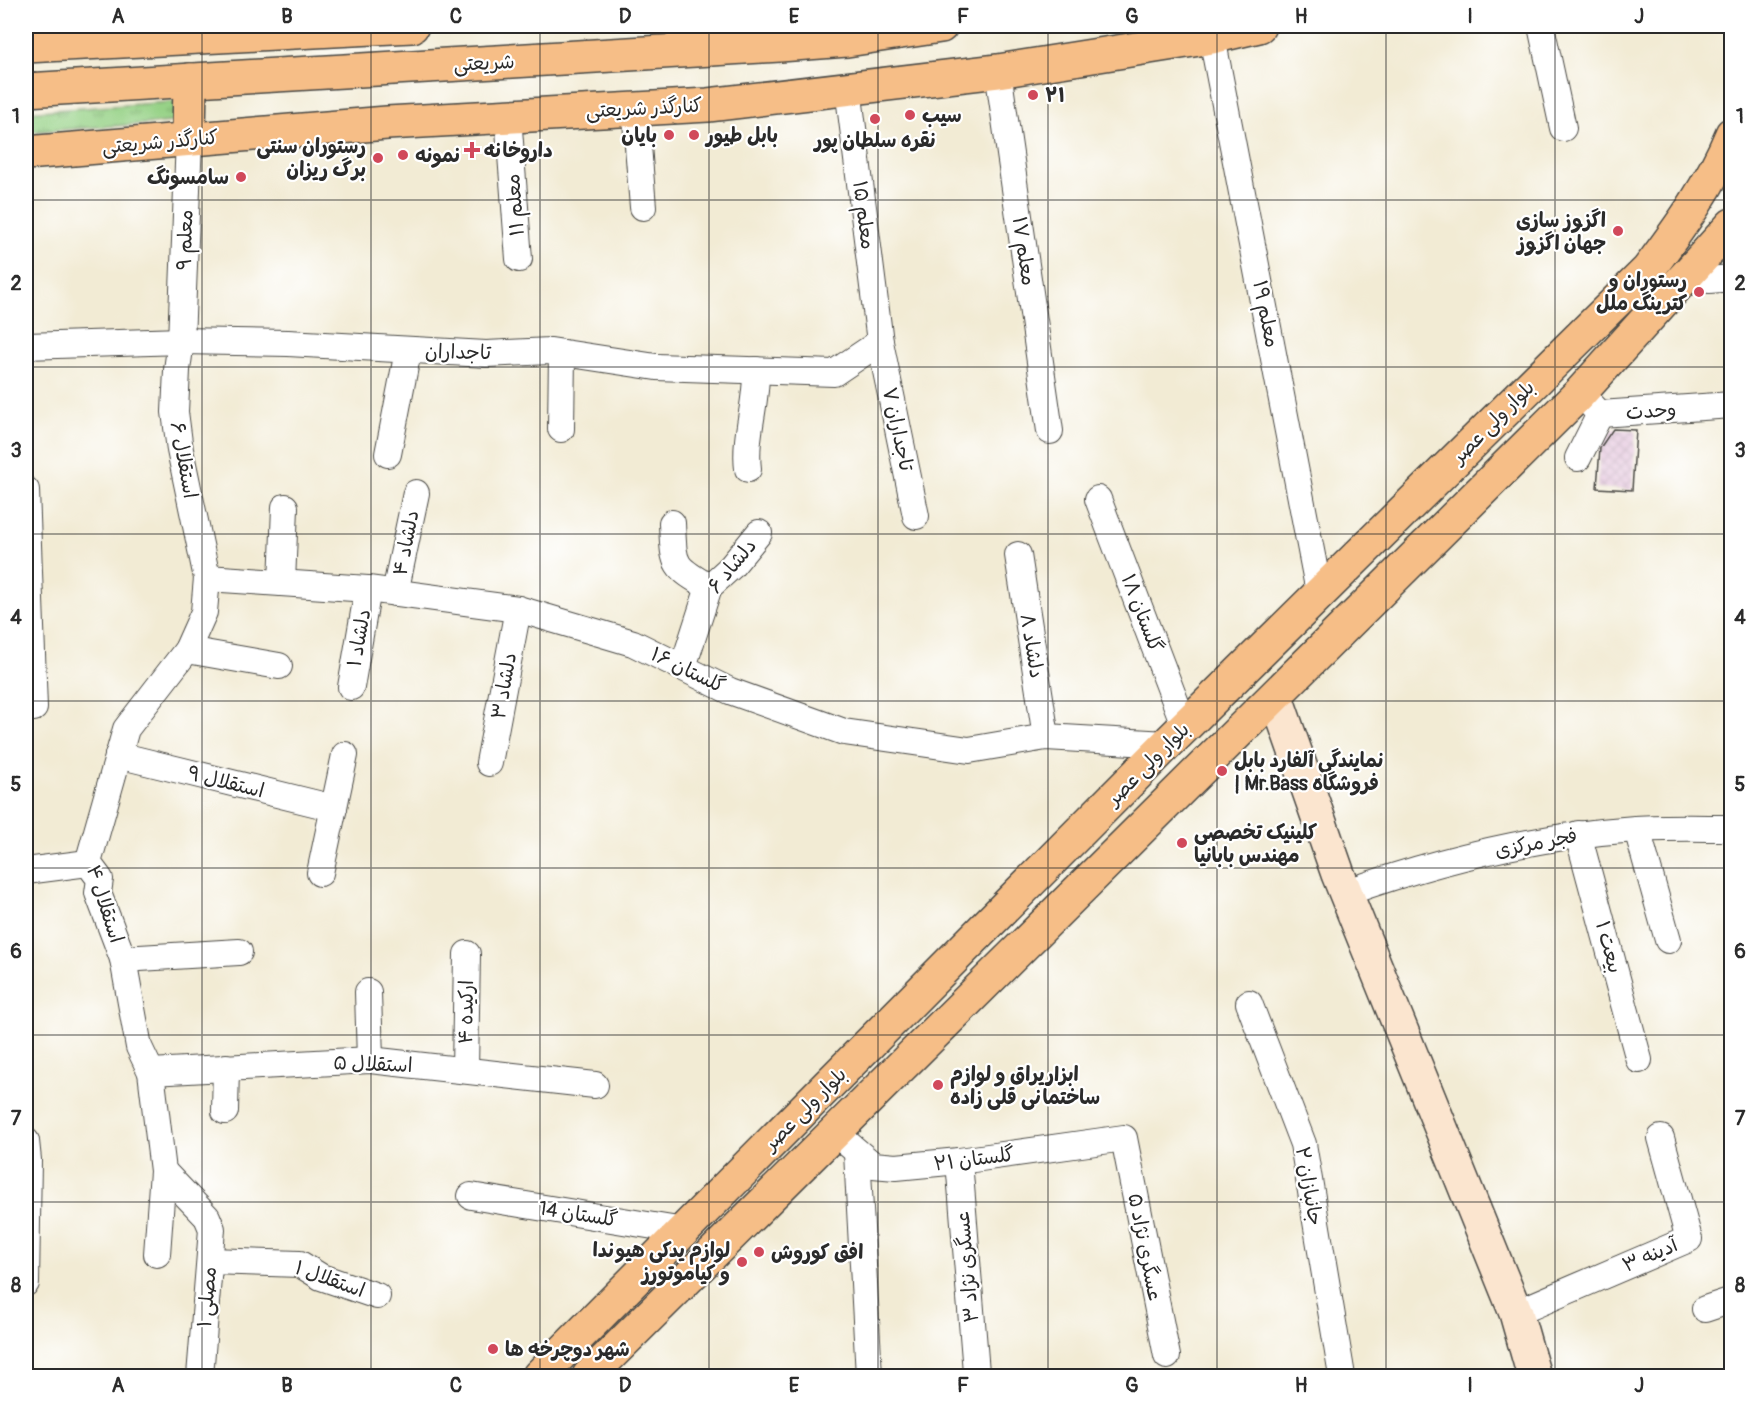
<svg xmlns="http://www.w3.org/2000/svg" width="1757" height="1402" viewBox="0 0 1757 1402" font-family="Pangolin,'Playpen Sans Arabic',sans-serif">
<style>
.grass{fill:url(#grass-tufts);stroke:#607e58;stroke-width:1.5}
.building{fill:url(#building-cross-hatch)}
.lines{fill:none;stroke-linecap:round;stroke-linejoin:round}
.street-casing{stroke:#494844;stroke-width:28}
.secondary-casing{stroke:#494844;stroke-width:36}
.primary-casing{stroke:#494844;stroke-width:36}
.street{stroke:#fff;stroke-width:26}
.secondary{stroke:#fbe5cf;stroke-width:33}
.primary{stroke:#f6be87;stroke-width:33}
.grid{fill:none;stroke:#2b2b2b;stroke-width:1.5;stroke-opacity:0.55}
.poi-dot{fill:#d1495b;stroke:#fff;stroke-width:2}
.labels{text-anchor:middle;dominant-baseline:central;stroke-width:4.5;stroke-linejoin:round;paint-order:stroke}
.street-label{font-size:20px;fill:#2b2b2b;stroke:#fff}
.poi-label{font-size:20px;font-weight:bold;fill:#2b2b2b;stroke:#fff;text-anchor:start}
.neatline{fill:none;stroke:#2b2b2b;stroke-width:2}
.grid-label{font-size:20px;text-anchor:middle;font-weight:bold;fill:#2b2b2b}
</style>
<defs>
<pattern id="grass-tufts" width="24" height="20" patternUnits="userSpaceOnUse" patternTransform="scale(1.5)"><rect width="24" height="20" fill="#95d185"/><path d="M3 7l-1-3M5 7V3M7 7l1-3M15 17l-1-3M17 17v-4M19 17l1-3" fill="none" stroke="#7aaa6d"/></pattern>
<pattern id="building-cross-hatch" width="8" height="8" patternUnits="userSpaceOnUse" patternTransform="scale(1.5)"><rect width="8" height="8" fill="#ddb5d3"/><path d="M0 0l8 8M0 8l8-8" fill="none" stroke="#b393ab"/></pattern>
</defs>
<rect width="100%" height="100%" fill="#fff"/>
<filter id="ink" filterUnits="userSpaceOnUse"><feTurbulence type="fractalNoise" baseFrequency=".0167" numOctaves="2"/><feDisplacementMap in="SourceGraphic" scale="12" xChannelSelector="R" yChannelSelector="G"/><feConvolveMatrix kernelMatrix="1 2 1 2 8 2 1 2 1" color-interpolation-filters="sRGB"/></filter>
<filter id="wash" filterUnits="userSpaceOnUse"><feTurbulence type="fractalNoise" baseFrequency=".008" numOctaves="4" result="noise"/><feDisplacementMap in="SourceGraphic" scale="24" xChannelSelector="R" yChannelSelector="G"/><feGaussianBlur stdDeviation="1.35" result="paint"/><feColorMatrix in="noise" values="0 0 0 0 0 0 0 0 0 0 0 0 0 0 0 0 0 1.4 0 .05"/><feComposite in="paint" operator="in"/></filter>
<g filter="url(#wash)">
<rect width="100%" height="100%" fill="#f2ebd4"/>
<polygon class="grass" points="185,101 187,121 26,132 26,112"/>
<g id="blocks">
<polygon class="building" points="1613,429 1636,430 1632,490 1597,488 1600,448"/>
</g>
</g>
<g filter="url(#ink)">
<use href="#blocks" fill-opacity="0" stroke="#494844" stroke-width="1.5"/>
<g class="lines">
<g class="street-casing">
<g id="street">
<polyline points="1541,26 1563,128"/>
<polyline points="1212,37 1319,592"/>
<polyline points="998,71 1050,431"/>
<polyline points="848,88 880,342 916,516"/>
<polyline points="635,109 643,207"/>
<polyline points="508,116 519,259"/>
<polyline points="1695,267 1709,280 1732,278"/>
<polyline points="26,346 181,341 288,343 486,354 551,351 656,367 834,373 880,342"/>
<polyline points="1580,393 1600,414 1732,405"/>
<polyline points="561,429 562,353"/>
<polyline points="388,454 408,351"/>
<polyline points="1578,458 1600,414"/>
<path d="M 748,469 C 744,435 757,404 756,370"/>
<polyline points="26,490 34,708"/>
<polyline points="1098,499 1185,727"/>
<path d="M 672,523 C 674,565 672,566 709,587"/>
<polyline points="1018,555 1046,737"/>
<polyline points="207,578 368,589 518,609 633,643 730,691 844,732 969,750 1046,737 1167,744"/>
<polyline points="282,583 285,507"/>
<polyline points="395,593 416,493"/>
<polyline points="187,650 279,666"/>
<polyline points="683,667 709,587 731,567 759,533"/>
<polyline points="351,687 368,589"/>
<polyline points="118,755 334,808"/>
<polyline points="489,763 518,609"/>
<polyline points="1637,829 1668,940"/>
<polyline points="1578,834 1639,1060"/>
<polyline points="26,871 88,863"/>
<polyline points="320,873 345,755"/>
<path d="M 1345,893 C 1438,860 1537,836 1635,829 C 1667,827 1700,828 1732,828"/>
<polyline points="123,959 239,952"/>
<polyline points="368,992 370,1060"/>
<polyline points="1249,1003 1303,1144 1342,1376"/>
<polyline points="465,1070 467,954"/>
<polyline points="151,1072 370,1060 595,1085"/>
<polyline points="225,1111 226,1067"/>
<polyline points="834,1132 873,1165 896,1167 959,1161 1124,1138 1167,1356"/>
<polyline points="26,1141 28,1160 26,1283"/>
<polyline points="857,1153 869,1376"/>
<polyline points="959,1161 976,1372"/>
<polyline points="163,1171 207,1217 212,1229 200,1376"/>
<polyline points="471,1196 684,1231"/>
<polyline points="157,1254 163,1171 151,1072 139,1047 123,959 98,893 100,879 88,863 126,729 187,650 204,612 207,578 180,450 175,412 177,370 181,341 189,139"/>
<polyline points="210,1261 300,1264 321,1277 377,1296"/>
<polyline points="1705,1309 1732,1300"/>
<polyline points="1516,1313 1689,1239 1661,1138"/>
</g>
</g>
<g class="secondary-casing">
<polyline id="secondary" points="1276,697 1338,874 1516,1313 1534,1376"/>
</g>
<g class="primary-casing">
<g id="primary">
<polyline points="26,46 412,26"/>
<polyline points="26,90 780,45 847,40 941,26"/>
<polyline points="189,139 190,80"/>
<polyline points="26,153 387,123 708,105 998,71 1212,37 1259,26"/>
<path d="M 539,1376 L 1167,744 L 1648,270 C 1681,226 1711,185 1732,134"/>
<polyline points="589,1376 1580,393 1732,225"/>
</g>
</g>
<use href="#street" class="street"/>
<use href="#secondary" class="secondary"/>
<use href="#primary" class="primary"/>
</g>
</g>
<path class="grid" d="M 202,26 L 202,1376M 371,26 L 371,1376M 540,26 L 540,1376M 709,26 L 709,1376M 878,26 L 878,1376M 1048,26 L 1048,1376M 1217,26 L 1217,1376M 1386,26 L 1386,1376M 1555,26 L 1555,1376M 26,200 L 1732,200M 26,367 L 1732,367M 26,534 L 1732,534M 26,701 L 1732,701M 26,868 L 1732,868M 26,1035 L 1732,1035M 26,1202 L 1732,1202"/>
<g class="poi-dot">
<circle cx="1033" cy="95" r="6"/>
<circle cx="910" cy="115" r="6"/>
<circle cx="875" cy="119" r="6"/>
<circle cx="669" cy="135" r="6"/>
<circle cx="694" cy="135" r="6"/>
<path d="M469 141h6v6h6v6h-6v6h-6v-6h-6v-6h6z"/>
<circle cx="403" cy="155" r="6"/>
<circle cx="378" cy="158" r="6"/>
<circle cx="241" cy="177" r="6"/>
<circle cx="1618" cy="231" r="6"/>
<circle cx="1699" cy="292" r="6"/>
<circle cx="1222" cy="771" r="6"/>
<circle cx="1182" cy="843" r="6"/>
<circle cx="938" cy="1085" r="6"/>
<circle cx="759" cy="1252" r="6"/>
<circle cx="742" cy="1262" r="6"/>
<circle cx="493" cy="1349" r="6"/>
</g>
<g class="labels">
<g class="street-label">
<text transform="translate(484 63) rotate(-3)">شریعتی</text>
<text transform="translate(644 108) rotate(-3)">کنارگذر شریعتی</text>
<text transform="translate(160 142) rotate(-5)">کنارگذر شریعتی</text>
<text transform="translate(515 205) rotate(-94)">معلم ۱۱</text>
<text transform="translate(864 215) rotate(83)">معلم ۱۵</text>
<text transform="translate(185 240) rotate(-88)">معلم ۹</text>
<text transform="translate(1024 251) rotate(82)">معلم ۱۷</text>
<text transform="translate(1266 314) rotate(79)">معلم ۱۹</text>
<text transform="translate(458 352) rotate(1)">تاجداران</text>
<text transform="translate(1651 411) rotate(-4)">وحدت</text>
<text transform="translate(1493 422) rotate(-45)">بلوار ولی عصر</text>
<text transform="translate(898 429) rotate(78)">تاجداران ۷</text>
<text transform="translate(184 460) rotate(80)">استقلال ۶</text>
<text transform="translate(406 543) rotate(-79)">دلشاد ۴</text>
<text transform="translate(732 566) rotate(-50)">دلشاد ۶</text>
<text transform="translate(1142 613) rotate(69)">گلستان ۱۸</text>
<text transform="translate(359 638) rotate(-80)">دلشاد ۱</text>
<text transform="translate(1032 646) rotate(81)">دلشاد ۸</text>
<text transform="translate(688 670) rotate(26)">گلستان ۱۶</text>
<text transform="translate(504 686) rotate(-80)">دلشاد ۳</text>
<text transform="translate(1148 764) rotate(-45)">بلوار ولی عصر</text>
<text transform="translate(226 782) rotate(14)">استقلال ۹</text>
<text transform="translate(1536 843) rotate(-11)">فجر مرکزی</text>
<text transform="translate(105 904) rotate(72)">استقلال ۴</text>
<text transform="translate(1609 947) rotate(75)">بیعت ۱</text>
<text transform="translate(466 1012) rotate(-89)">ارکیده ۴</text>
<text transform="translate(373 1064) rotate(2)">استقلال ۵</text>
<text transform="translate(805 1109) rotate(-45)">بلوار ولی عصر</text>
<text transform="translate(974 1159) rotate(-7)">گلستان ۲۱</text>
<text transform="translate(1309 1186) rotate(80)">جانبازان ۲</text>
<text transform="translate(578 1214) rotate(9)">گلستان 14</text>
<text transform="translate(1145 1247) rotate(79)">عسگری نژاد ۵</text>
<text transform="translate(1650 1255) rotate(-23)">آدینه ۳</text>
<text transform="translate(967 1267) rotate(-95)">عسگری نژاد ۳</text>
<text transform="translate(330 1279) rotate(20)">استقلال ۱</text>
<text transform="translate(207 1297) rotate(-85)">مصلی ۱</text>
</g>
<g class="poi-label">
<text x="1045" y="95">۲۱</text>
<text x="922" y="115">سیب</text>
<text x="657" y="135" text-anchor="end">بایان</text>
<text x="706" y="135">بابل طیور</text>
<text x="875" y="140" text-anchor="middle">نقره سلطان پور</text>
<text x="366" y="146" text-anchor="end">رستوران سنتی<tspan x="366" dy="23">برگ ریزان</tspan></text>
<text x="484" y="150">داروخانه</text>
<text x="415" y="155">نمونه</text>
<text x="229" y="177" text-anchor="end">سامسونگ</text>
<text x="1606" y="220" text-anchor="end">اگزوز سازی<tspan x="1606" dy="23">جهان اگزوز</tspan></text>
<text x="1687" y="280" text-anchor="end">رستوران و<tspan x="1687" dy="23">کترینگ ملل</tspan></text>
<text x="1234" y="760">نمایندگی آلفارد بابل<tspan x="1234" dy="23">| Mr.Bass فروشگاه</tspan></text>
<text x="1194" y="832">کلینیک تخصصی<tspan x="1194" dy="23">مهندس بابانیا</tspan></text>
<text x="950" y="1074">ابزاریراق و لوازم<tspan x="950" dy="23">ساختمانی قلی زاده</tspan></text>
<text x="730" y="1250" text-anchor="end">لوازم یدکی هیوندا<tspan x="730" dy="23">و کیاموتورز</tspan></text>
<text x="771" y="1252">افق کوروش</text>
<text x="505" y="1349">شهر دوچرخه ها</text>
</g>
</g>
<rect width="1757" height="1402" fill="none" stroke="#fff" stroke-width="66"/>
<rect x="33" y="33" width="1691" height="1336" class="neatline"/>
<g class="grid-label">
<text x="118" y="23">A</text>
<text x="287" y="23">B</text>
<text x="456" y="23">C</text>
<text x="625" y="23">D</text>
<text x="794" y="23">E</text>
<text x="963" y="23">F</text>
<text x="1132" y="23">G</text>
<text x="1301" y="23">H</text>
<text x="1470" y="23">I</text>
<text x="1639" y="23">J</text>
<text x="16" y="123">1</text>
<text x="1740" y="123">1</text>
<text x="16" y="290">2</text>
<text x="1740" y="290">2</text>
<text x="16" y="457">3</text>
<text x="1740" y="457">3</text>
<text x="16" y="624">4</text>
<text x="1740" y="624">4</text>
<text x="16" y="791">5</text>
<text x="1740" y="791">5</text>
<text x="16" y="958">6</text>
<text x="1740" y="958">6</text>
<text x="16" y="1125">7</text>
<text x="1740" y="1125">7</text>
<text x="16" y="1292">8</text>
<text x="1740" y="1292">8</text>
<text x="118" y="1392">A</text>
<text x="287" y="1392">B</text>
<text x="456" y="1392">C</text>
<text x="625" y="1392">D</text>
<text x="794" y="1392">E</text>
<text x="963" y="1392">F</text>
<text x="1132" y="1392">G</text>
<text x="1301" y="1392">H</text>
<text x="1470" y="1392">I</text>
<text x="1639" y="1392">J</text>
</g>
</svg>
